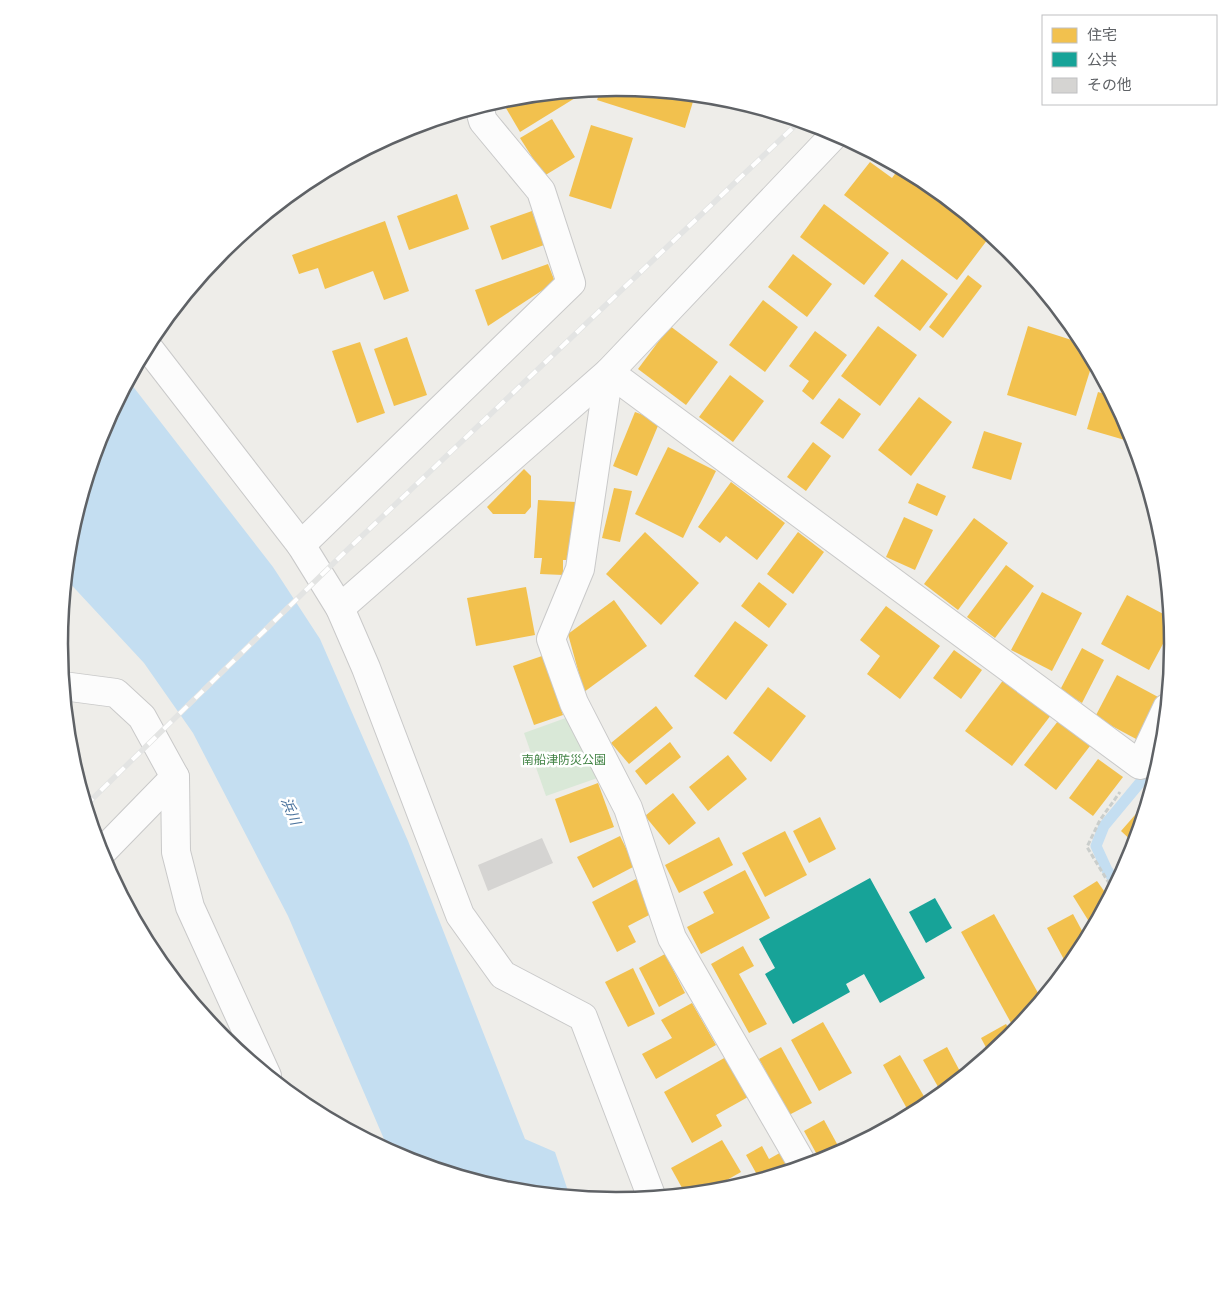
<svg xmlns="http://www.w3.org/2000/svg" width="1232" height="1289" viewBox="0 0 1232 1289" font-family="Ubuntu,'Noto Sans JP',sans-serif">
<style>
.green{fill:#d9e8d7}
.water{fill:#c4def1}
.homes{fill:#f2c14e}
.public{fill:#17a398}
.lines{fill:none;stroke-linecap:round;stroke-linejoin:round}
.stream{stroke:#c4def1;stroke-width:11}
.building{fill:#d5d4d2}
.minor-casing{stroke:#c9c9c9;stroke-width:30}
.path{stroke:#cacecc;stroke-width:3;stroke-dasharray:5 2.5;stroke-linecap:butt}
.minor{stroke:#fcfcfc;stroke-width:28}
.rail-casing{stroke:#e3e4e3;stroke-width:5.5}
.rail{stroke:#fff;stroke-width:4;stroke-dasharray:11;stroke-linecap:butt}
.labels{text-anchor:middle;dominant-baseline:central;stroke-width:5;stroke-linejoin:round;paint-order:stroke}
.park-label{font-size:12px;fill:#418344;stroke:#fff}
.water-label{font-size:14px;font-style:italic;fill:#4c749e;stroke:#fff}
.rim{fill:none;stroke:#5f6266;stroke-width:2.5}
</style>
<rect width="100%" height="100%" fill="#eeede9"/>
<polygon class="green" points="574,715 606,775 546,796 524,733"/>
<polygon class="water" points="128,380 273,567 320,639 408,841 525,1139 555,1152 570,1197 507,1191 402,1159 390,1153 288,916 193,733 144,663 65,578 70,536 101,431"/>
<g class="homes">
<polygon points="616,87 695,95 685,128 597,100 601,89"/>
<polygon points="578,91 580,95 520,132 503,103 511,98"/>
<polygon points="552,119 575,157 544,176 520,138"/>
<polygon points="591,125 633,138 611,209 569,196"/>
<polygon points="870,162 892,178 900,167 905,170 959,211 960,209 971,219 971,220 991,235 957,280 844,195"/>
<polygon points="457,194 469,229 409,250 397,216"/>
<polygon points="824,204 889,253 864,285 800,237"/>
<polygon points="532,211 544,245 502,260 490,226"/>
<polygon points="385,221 409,291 384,300 373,271 325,289 318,268 299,274 292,255"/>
<polygon points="233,242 237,247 204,274 222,250"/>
<polygon points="793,254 832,284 807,317 768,287"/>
<polygon points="902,259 948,294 920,331 874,296"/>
<polygon points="548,264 555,282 488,326 475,290"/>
<polygon points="968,275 982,286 943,338 929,327"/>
<polygon points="763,300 798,327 765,372 729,345"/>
<polygon points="670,326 718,362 686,405 638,369"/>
<polygon points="878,326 917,355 880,406 841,376"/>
<polygon points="1028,326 1084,344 1093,361 1076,416 1007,395"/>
<polygon points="815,331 847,355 813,400 802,391 809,381 789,366"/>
<polygon points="407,337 427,395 394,406 374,349"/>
<polygon points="360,342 385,413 357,423 332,351"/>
<polygon points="730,375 764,401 733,442 699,417"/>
<polygon points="1098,392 1112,396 1131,432 1135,443 1087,429"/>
<polygon points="919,397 952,422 911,476 878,450"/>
<polygon points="839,398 861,414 843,439 820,423"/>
<polygon points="635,412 660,421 637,476 613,466"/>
<polygon points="984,431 1022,443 1011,480 972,468"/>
<polygon points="813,442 831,456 806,491 787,477"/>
<polygon points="668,447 716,471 683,538 635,514"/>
<polygon points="524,469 531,476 531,507 525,514 493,514 487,507"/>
<polygon points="731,482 785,523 757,560 726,536 720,543 698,527"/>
<polygon points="917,483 946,496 937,516 908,503"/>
<polygon points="614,488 632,491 620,542 602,538"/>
<polygon points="538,500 576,502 572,560 563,560 563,575 540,574 542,558 534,558"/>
<polygon points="904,517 933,530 915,570 886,557"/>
<polygon points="974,518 1008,543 958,610 924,584"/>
<polygon points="645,532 699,583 661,625 606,574"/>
<polygon points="798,532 824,552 793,594 767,574"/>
<polygon points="1006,565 1034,586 995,638 967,617"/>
<polygon points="759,582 787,604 769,628 741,606"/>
<polygon points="526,587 535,635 476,646 467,598"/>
<polygon points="1042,592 1082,613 1052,671 1011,650"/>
<polygon points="1127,595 1171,618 1172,627 1149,670 1101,644"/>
<polygon points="614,600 647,646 584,692 568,634"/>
<polygon points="886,606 940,646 900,699 867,674 880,656 860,640"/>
<polygon points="735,621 768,645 726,700 694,676"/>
<polygon points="1082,648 1104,660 1082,703 1060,690"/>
<polygon points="954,650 982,670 961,699 933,678"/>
<polygon points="542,656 563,715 534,725 513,666"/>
<polygon points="1117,675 1160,698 1138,740 1095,717"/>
<polygon points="1004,679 1051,715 1012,766 965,731"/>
<polygon points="768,687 806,716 771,762 733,733"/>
<polygon points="656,706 673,728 629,764 611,743"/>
<polygon points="1058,721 1090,746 1056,790 1024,765"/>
<polygon points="670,742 681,757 646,785 635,771"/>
<polygon points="728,755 747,779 708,811 689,787"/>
<polygon points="1098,759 1123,777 1093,816 1069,798"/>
<polygon points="598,783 614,827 570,843 555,799"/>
<polygon points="673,793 696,823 669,845 645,816"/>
<polygon points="1149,799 1140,827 1135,844 1121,831"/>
<polygon points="820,817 836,849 809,863 793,831"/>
<polygon points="785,831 807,875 765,897 742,853"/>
<polygon points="620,836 635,866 593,888 577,857"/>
<polygon points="719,837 733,865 679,893 665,865"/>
<polygon points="745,870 770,918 701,954 687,927 714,913 703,892"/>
<polygon points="636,879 653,913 628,926 636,942 617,952 592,902"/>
<polygon points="1097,881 1109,898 1093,928 1073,896"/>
<polygon points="994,914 1042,1000 1016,1032 961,932"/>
<polygon points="1073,914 1087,940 1079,954 1068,967 1047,928"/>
<polygon points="743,946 754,966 739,974 767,1024 749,1033 711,964"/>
<polygon points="665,954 685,993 659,1007 639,968"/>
<polygon points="633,968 655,1014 628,1027 605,982"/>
<polygon points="692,1003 716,1045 656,1079 642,1054 672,1038 661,1020"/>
<polygon points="823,1022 852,1073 819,1091 791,1040"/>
<polygon points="1006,1024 1013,1035 990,1055 981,1038"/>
<polygon points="781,1047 812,1103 789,1115 759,1059"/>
<polygon points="947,1047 963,1077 942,1094 923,1060"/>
<polygon points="900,1055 929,1105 911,1116 883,1065"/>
<polygon points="726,1057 748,1097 716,1115 722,1126 692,1143 664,1092"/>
<polygon points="824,1120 842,1153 829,1159 821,1162 804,1131"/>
<polygon points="880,1125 883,1131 854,1146 851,1142"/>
<polygon points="722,1140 741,1172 704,1193 686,1195 671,1168"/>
<polygon points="762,1146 769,1159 785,1150 796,1170 760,1180 746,1155"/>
</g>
<g class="public">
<polygon points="870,878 925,978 880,1003 864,974 846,984 850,992 793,1024 765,974 775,968 759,939"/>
<polygon points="935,898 952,928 926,943 909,912"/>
</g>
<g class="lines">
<polyline class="stream" points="1117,884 1107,870 1096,846 1104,826 1148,773 1152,764"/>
</g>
<polygon class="building" points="542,838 553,863 488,891 478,865"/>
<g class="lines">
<g class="minor-casing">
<g id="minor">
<polyline points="147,346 301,545 340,608 366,668 460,915 503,975 583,1017 652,1198"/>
<polyline points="301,545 571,283 541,191 483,121 479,107"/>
<polyline points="340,608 609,372 836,133"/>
<polyline points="63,686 116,693 142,717 175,777 176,852 190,907 267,1076"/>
<polyline points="100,854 175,777"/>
<polyline points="804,1167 672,938 628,808 574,703 551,639 580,569 609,372 1140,765 1167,708"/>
</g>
</g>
<polyline class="path" points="1114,890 1107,880 1087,847 1100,820 1120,792"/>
<use href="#minor" class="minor"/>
<g class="rail-casing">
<polyline id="rail" points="85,806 344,553 800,121"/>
</g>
<use href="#rail" class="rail"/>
</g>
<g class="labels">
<g class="park-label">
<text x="564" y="759">南船津防災公園</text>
</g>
<g class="water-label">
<text transform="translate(291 811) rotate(67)">浜川</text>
</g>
</g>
<path d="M0 0H1232V1289H0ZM68 644a548 548 0 1 1 1096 0a548 548 0 1 1-1096 0Z" fill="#fff" fill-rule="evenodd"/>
<path class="rim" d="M68 644a548 548 0 1 1 1096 0a548 548 0 1 1-1096 0Z"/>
<rect x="1042" y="15" width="175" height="90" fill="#ffffff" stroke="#bfc0c2"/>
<rect x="1052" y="28" width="25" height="15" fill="#f2c14e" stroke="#bfc0c2"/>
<text x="1087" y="40" font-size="15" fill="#5f6266">住宅</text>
<rect x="1052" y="52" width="25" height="15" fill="#17a398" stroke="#bfc0c2"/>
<text x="1087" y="65" font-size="15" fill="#5f6266">公共</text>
<rect x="1052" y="78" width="25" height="15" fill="#d5d4d2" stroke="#bfc0c2"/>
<text x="1087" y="90" font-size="15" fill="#5f6266">その他</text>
</svg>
